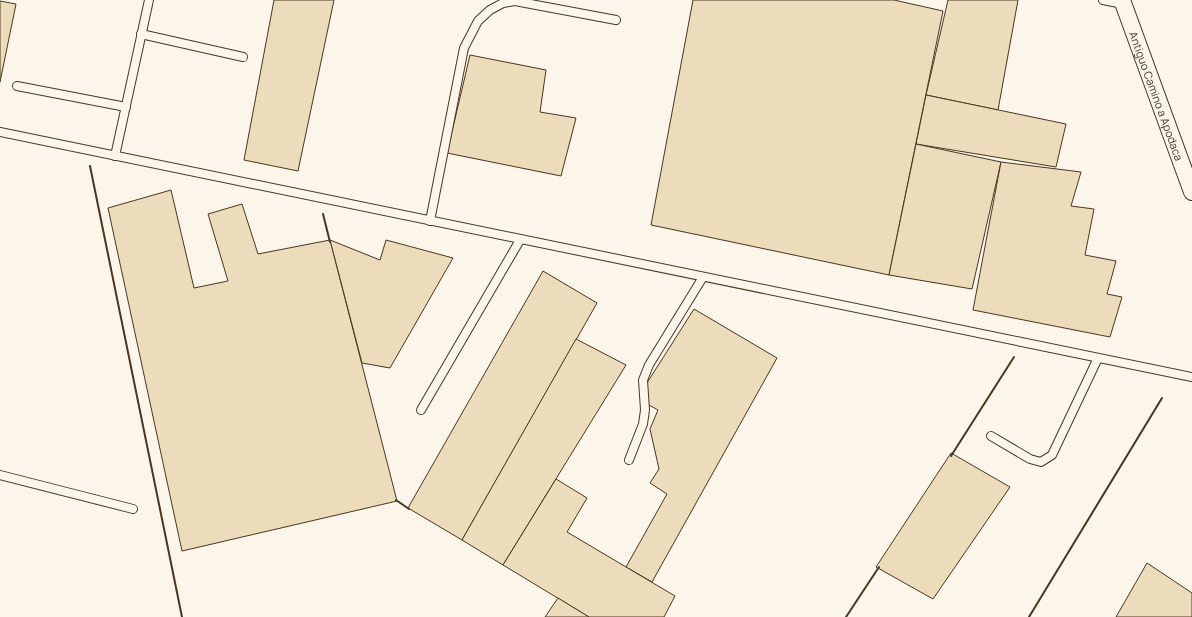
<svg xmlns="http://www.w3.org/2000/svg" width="1192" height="617" viewBox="0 0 1192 617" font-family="Manrope,sans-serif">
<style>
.building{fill:#ecdcbc;stroke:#4a3520}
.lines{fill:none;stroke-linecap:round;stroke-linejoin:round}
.service-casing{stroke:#4a3520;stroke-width:10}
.minor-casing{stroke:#4a3520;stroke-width:18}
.service{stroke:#fbf6e9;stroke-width:8}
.minor{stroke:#fbf6e9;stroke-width:16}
.wall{stroke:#4a3520;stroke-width:2}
.labels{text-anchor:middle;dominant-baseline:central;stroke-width:3;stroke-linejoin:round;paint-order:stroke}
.street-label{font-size:11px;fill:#4a3520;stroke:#fbf6e9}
</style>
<rect width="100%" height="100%" fill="#fbf6e9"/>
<g class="building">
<polygon points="274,0 334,0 298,171 244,160"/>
<polygon points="693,0 894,0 943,11 889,275 651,225"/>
<polygon points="948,0 1018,0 998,110 926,95"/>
<polygon points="0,1 16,4 0,82"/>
<polygon points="470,55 546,70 540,112 576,118 561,176 447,153"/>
<polygon points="926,95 1066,124 1056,167 916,144"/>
<polygon points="916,144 1001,162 972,289 889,275"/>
<polygon points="1001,162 1081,172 1071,206 1094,209 1085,255 1116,261 1107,294 1122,297 1110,337 973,310"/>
<polygon points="171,190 194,288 228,281 208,214 242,204 258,254 330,240 397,501 182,551 108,208"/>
<polygon points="330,240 380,260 386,240 453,258 390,368 362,363"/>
<polygon points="543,271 597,303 462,540 408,508"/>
<polygon points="694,309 777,358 652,582 626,567 667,494 650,483 659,469 650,429 658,410 647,404 645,386"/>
<polygon points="576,339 626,365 503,565 462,540"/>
<polygon points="951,453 1010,487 933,599 876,567"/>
<polygon points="556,479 587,498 567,532 675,596 664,617 589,617 503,565"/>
<polygon points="1147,563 1192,593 1192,617 1116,617"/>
<polygon points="558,598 589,617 545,617"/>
</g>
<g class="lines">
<g class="service-casing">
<g id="service">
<polyline points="1103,0 1123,4"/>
<polyline points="141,34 243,57"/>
<polyline points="17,86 126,107"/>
<polyline points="0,132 1192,377"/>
<polyline points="115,156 149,0"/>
<polyline points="430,221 464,48 478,21 490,10 503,3 515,1 616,20"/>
<polyline points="421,410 520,240"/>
<polyline points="991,436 1030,459 1041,462 1052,455 1098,358"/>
<polyline points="629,460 643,424 645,410 643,380 649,365 703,277"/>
<polyline points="0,475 133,509"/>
</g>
</g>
<g class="minor-casing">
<g id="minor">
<path id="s1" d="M 1122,0 L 1192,192"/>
</g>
</g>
<use href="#service" class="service"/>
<use href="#minor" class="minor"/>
<g class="wall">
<polyline points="90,166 182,617"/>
<polyline points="323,214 330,242"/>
<polyline points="951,456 1014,357"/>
<polyline points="396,500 409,509"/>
<polyline points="846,617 879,567"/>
<polyline points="1029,617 1162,398"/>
</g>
</g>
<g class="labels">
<g class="street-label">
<text stroke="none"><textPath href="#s1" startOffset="102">Antiguo Camino a Apodaca</textPath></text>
</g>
</g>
</svg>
